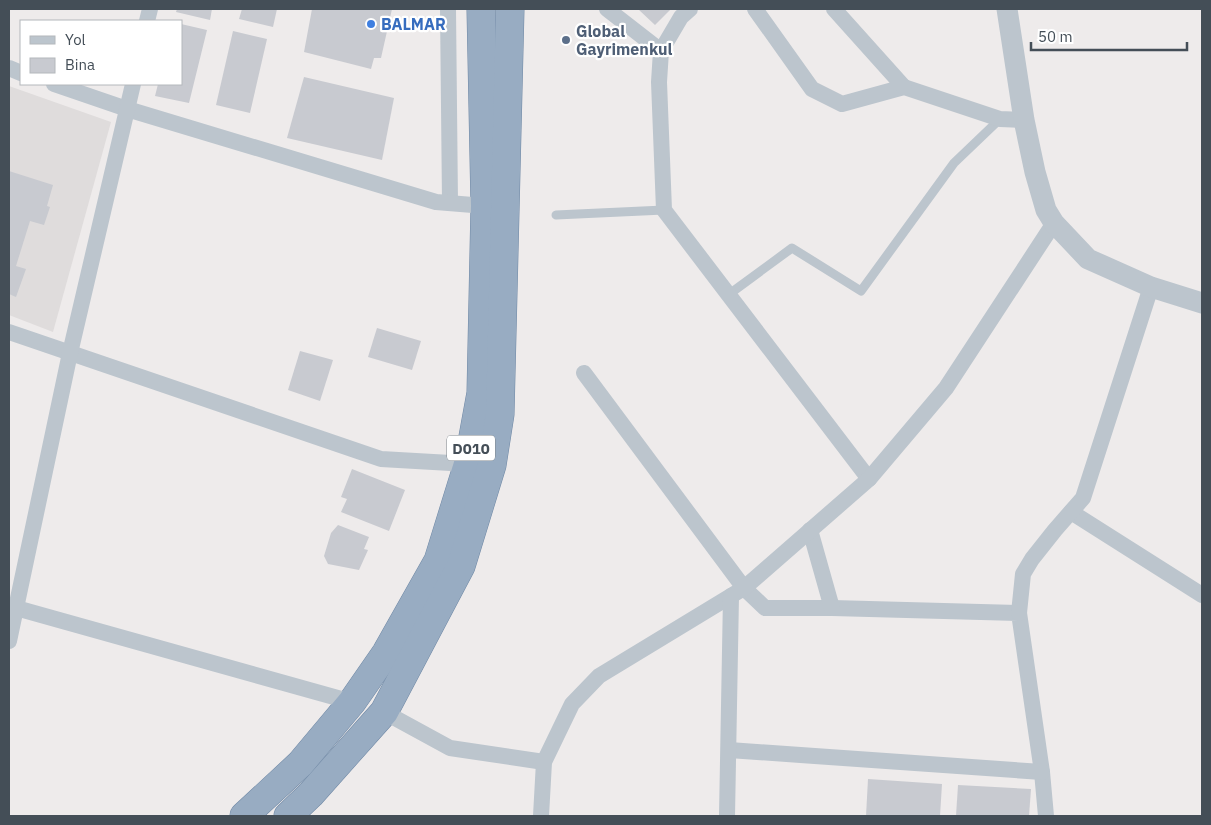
<svg xmlns="http://www.w3.org/2000/svg" width="1211" height="825" viewBox="0 0 1211 825" font-family="'IBM Plex Sans',sans-serif">
<style>
.education{fill:#dfdcdc}
.building{fill:#c8cad0}
.lines{fill:none;stroke-linecap:round;stroke-linejoin:round}
.trunk-casing{stroke:#6f88a5;stroke-width:29}
.service{stroke:#bcc5cd;stroke-width:9}
.minor{stroke:#bcc5cd;stroke-width:16}
.tertiary{stroke:#bcc5cd;stroke-width:21}
.trunk{stroke:#98acc2;stroke-width:28}
.shop-dot{fill:#3f7fe0;stroke:#fff;stroke-width:2}
.service-dot{fill:#5c6f8a;stroke:#fff;stroke-width:2}
.labels{text-anchor:middle;dominant-baseline:central;stroke-width:4.5;stroke-linejoin:round;paint-order:stroke}
.shield{fill:#fff;stroke:#7c8389;stroke-width:1}
.shield-label{font-size:15px;font-weight:bold;fill:#444e57}
.shop-label{font-size:16px;font-weight:bold;fill:#366cbe;stroke:#fff;text-anchor:start}
.service-label{font-size:16px;font-weight:bold;fill:#4e5e75;stroke:#fff;text-anchor:start}
</style>
<rect width="100%" height="100%" fill="#eeebeb"/>
<polygon class="education" points="9,86 111,122 53,332 9,315"/>
<g class="building">
<polygon points="177,9 212,9 210,20 176,12"/>
<polygon points="242,9 277,9 273,27 239,19"/>
<polygon points="312,9 392,9 381,58 374,58 371,69 304,52"/>
<polygon points="638,9 671,9 655,25"/>
<polygon points="181,24 207,30 189,103 155,96 158,84 181,84"/>
<polygon points="233,31 267,39 250,113 216,105"/>
<polygon points="304,77 394,98 382,160 287,138"/>
<polygon points="9,171 53,185 47,206 50,207 44,225 30,221 16,266 26,269 16,297 9,294"/>
<polygon points="377,328 421,341 412,370 368,357"/>
<polygon points="300,351 333,360 320,401 288,390"/>
<polygon points="352,469 405,490 389,531 341,512 347,499 341,497"/>
<polygon points="338,525 369,537 364,549 368,550 359,570 328,564 324,556 331,533"/>
<polygon points="868,779 942,784 940,816 866,816"/>
<polygon points="958,785 1031,789 1029,816 956,816"/>
</g>
<g class="lines">
<g class="trunk-casing">
<g id="trunk">
<polyline points="244,816 300,764 352,702 386,653 438,561 468,464 481,393 485,206 481,9"/>
<polyline points="288,816 311,794 384,712 461,566 492,465 500,414 510,9"/>
</g>
</g>
<g class="service">
<polyline points="556,215 664,210"/>
<polyline points="728,295 792,248 861,291 954,163 1000,119"/>
</g>
<g class="minor">
<polyline points="448,9 450,203"/>
<polyline points="607,9 661,51"/>
<polyline points="690,9 681,17 661,51 659,82 664,210 869,479"/>
<polyline points="755,9 812,89 842,104 904,87 1000,119 1024,120"/>
<polyline points="834,9 904,87"/>
<polyline points="147,21 150,9"/>
<polyline points="9,68 21,73"/>
<polyline points="54,84 127,109 436,202 485,206"/>
<polyline points="9,332 381,459 468,464"/>
<polyline points="584,373 744,588 765,608 832,608 1019,613 1042,772 1046,816"/>
<polyline points="1071,512 1202,595"/>
<polyline points="810,530 832,608"/>
<polyline points="9,606 352,702"/>
<polyline points="1019,613 1023,574 1032,559 1055,530 1083,498 1151,287"/>
<polyline points="9,641 70,353 133,84"/>
<polyline points="384,712 450,748 544,762"/>
<polyline points="729,750 1042,772"/>
<polyline points="541,816 544,762 572,704 599,676 744,588 869,479 946,388 1054,223"/>
<polyline points="727,816 731,596"/>
</g>
<polyline class="tertiary" points="1007,9 1024,120 1035,172 1046,210 1054,223 1088,259 1151,287 1202,303"/>
<use href="#trunk" class="trunk"/>
</g>
<circle class="shop-dot" cx="371" cy="24" r="5"/>
<circle class="service-dot" cx="566" cy="40" r="5"/>
<g class="labels">
<rect class="shield" x="447" y="435.5" width="48" height="25" rx="4"/>
<g class="shield-label">
<text x="471" y="448">D010</text>
</g>
<g class="shop-label">
<text x="381" y="24">BALMAR</text>
</g>
<g class="service-label">
<text x="576" y="31">Global<tspan x="576" dy="18">Gayrimenkul</tspan></text>
</g>
</g>
<rect width="1211" height="825" fill="none" stroke="#444e57" stroke-width="20"/>
<rect x="20" y="20" width="162" height="65" fill="#ffffff" stroke="#b4b8bc"/>
<rect x="30" y="36" width="25" height="8" fill="#bcc5cd" stroke="#b4b8bc"/>
<text x="65" y="45" font-size="15" fill="#444e57">Yol</text>
<rect x="30" y="58" width="25" height="15" fill="#c8cad0" stroke="#b4b8bc"/>
<text x="65" y="70" font-size="15" fill="#444e57">Bina</text>
<path d="M1031 42v8h156v-8" fill="none" stroke="#444e57" stroke-width="2.5"/>
<text x="1038" y="42" font-size="15" fill="#444e57" stroke="#ffffff" stroke-width="4" paint-order="stroke">50 m</text>
</svg>
